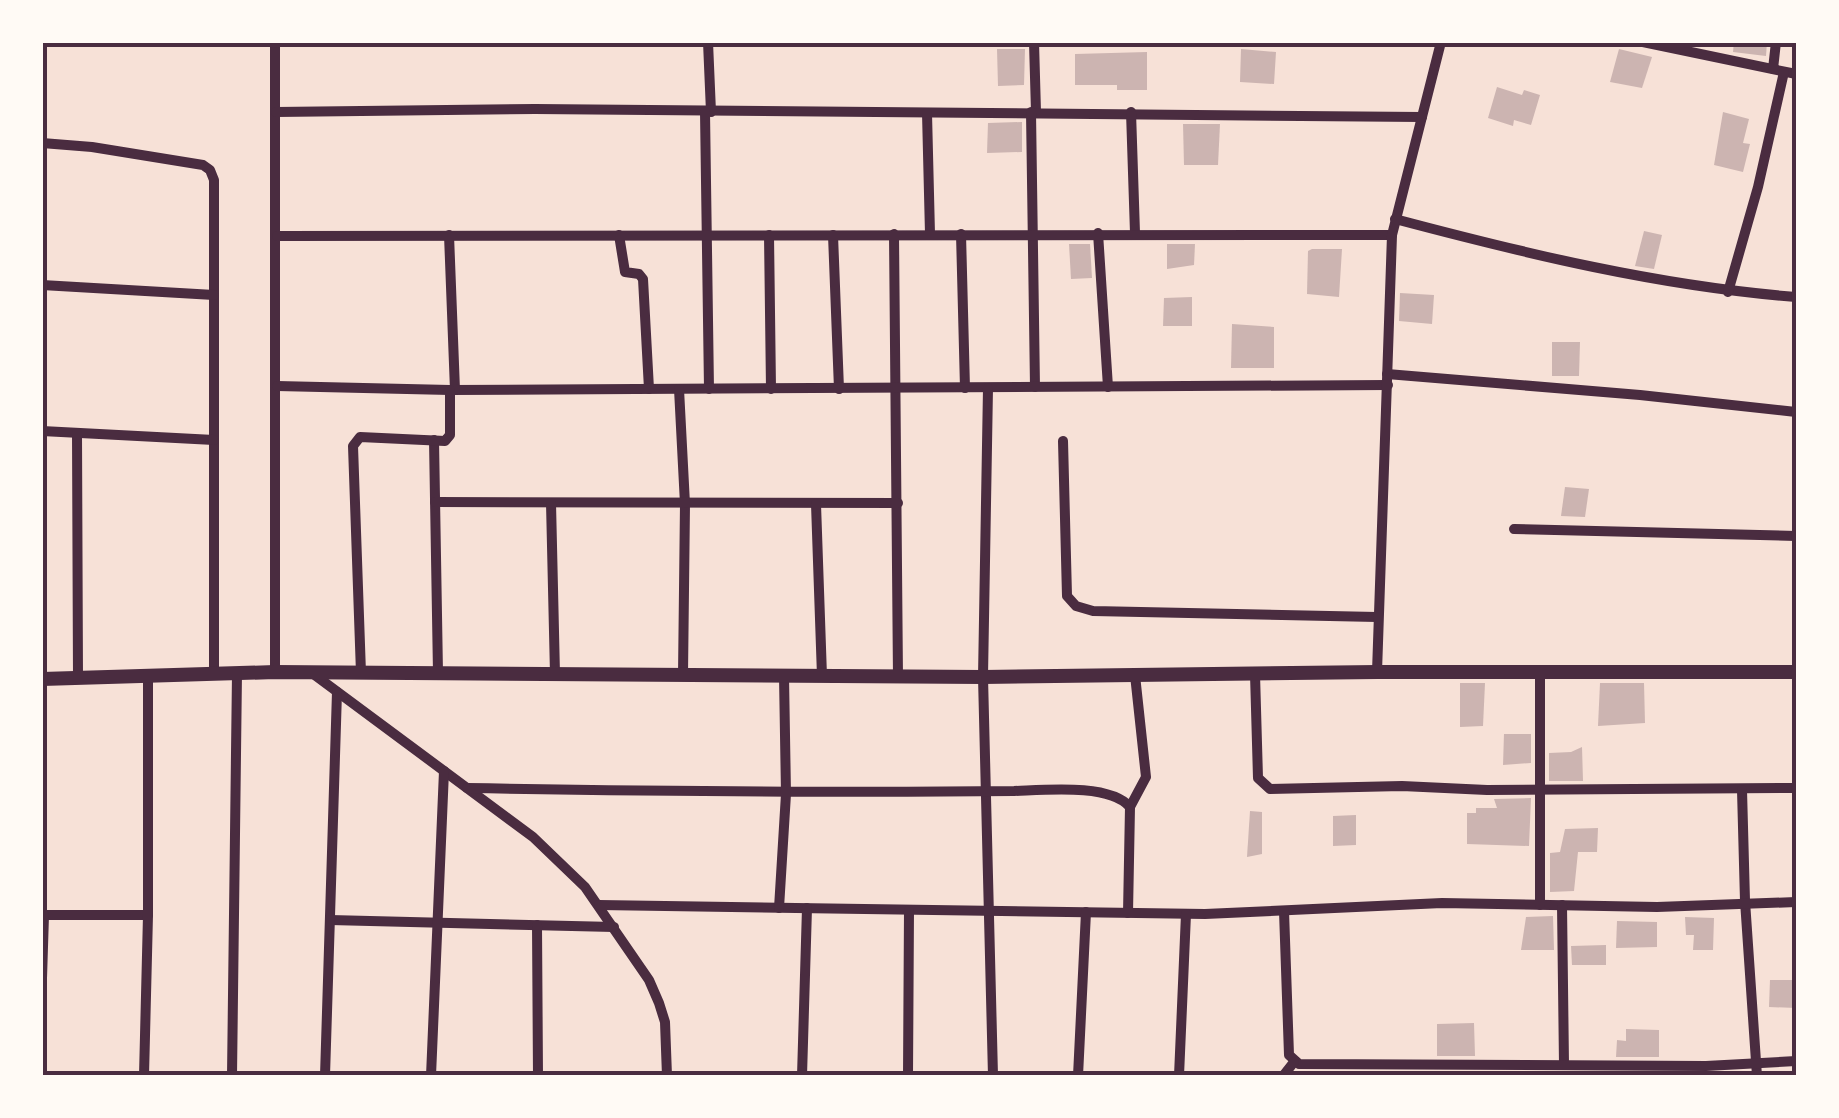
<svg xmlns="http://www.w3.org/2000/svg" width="1839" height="1118" viewBox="0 0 1839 1118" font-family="'PT Serif',serif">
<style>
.building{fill:#ccb4b1}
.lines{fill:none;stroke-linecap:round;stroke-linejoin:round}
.minor{stroke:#4a2c40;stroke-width:10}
.tertiary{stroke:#4a2c40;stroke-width:14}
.neatline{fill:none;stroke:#4a2c40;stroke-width:4}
</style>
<rect width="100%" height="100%" fill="#f7e1d7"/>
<g class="building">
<polygon points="1734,42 1767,42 1766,56 1733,52"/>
<polygon points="997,49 1025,49 1024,85 998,86"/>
<polygon points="1241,49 1276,52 1274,84 1240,82"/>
<polygon points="1619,49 1652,57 1642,88 1610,82"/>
<polygon points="1147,52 1147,90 1117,90 1117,85 1075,85 1075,54"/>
<polygon points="1497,87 1522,95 1524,90 1540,95 1531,125 1514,120 1513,126 1488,118"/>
<polygon points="1723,112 1749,119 1743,143 1750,144 1743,172 1714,165"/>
<polygon points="1022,122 1022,152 987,153 988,123"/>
<polygon points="1183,124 1220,124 1218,165 1184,165"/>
<polygon points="1644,231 1662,235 1654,269 1635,266"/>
<polygon points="1069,244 1090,244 1092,278 1071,279"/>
<polygon points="1167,244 1195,244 1194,265 1167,269"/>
<polygon points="1312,249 1342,249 1339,297 1307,294 1308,251"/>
<polygon points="1400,293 1434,295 1432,324 1399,321"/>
<polygon points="1192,297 1192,326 1163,326 1164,298"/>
<polygon points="1232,324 1274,327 1274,368 1231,368"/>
<polygon points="1552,342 1580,342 1579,376 1552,376"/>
<polygon points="1565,487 1589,489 1585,517 1561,516"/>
<polygon points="1460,683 1485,683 1483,726 1460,727"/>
<polygon points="1600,683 1644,683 1645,723 1598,726"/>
<polygon points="1504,734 1531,734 1531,763 1503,765"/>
<polygon points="1582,747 1583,781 1549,781 1549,753 1571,752"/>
<polygon points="1531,798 1529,846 1467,844 1467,813 1476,813 1476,808 1497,808 1494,799"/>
<polygon points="1250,811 1262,812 1262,854 1247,857"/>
<polygon points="1356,815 1356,845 1333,846 1333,816"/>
<polygon points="1598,828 1597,852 1578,852 1574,891 1550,892 1550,853 1560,852 1565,829"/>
<polygon points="1553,916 1554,950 1521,950 1526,917"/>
<polygon points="1685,917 1714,918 1713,950 1693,950 1694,935 1686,935"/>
<polygon points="1617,921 1657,922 1657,947 1616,948"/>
<polygon points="1606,945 1606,965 1572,965 1571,946"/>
<polygon points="1770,980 1796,980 1796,1008 1769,1007"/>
<polygon points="1474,1023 1475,1056 1437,1056 1437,1024"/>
<polygon points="1626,1029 1659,1030 1659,1057 1616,1057 1617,1040 1626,1041"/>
</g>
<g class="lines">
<g class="minor">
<polyline points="275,42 275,672"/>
<polyline points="708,42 711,112"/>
<polyline points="1034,42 1036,112"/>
<polyline points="1643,42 1796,74"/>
<polyline points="1773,69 1776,42"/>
<polyline points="276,112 535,109 1422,117"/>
<polyline points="705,112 709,389"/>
<polyline points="1031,112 1035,387"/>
<polyline points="1131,112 1135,233"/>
<polyline points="927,113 930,234"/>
<polyline points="42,143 92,147 203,165 210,170 214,180 214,674"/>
<path d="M 1395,219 C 1527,254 1659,286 1796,297"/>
<polyline points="1098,233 1108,387"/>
<polyline points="894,234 898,677"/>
<polyline points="961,234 965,388"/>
<polyline points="449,235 455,390"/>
<polyline points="619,235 625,272 639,274 643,279 649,389"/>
<polyline points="769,235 771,389"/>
<polyline points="833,235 839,389"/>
<polyline points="277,236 1392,235"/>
<polyline points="42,285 214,295"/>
<polyline points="1728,292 1758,187 1784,72"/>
<polyline points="1387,374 1640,395 1796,412"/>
<polyline points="277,386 450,390 1388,385"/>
<polyline points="988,388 983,677 993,1076"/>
<polyline points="679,389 685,504 683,675"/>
<polyline points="42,431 214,440"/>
<polyline points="77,433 78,678"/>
<polyline points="434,440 438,673"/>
<polyline points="1063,441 1067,596 1076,606 1093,611 1377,617"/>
<polyline points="435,502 898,503"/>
<polyline points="551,503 555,674"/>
<polyline points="816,504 822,676"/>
<polyline points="1514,529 1796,536"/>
<polyline points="1377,672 1392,235 1441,42"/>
<polyline points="312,673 533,837 585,887 649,980 659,1003 665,1022 667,1076"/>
<polyline points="361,673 353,446 360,437 445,441 450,435 450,390"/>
<polyline points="1255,674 1258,778 1270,789 1402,786 1487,790 1796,788"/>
<path d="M 467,788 C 649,791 831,793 1014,791 C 1043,790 1110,783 1130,807 L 1128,913"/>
<polyline points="1742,790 1745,901 1757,1076"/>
<polyline points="1130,807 1146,777 1135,675"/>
<polyline points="599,905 1205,914 1442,903 1657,907 1796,902"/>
<polyline points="1540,905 1540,672"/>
<polyline points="1562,905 1564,1065"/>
<polyline points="779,908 786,794 784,676"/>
<polyline points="1284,911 1289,1055 1299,1064 1706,1066 1796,1061"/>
<polyline points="42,915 148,915"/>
<polyline points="330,920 614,927"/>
<polyline points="537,925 538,1076"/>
<polyline points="42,978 44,915"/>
<polyline points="144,1076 148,915 148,676"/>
<polyline points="232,1076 237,673"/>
<polyline points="325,1076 337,692"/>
<polyline points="431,1076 444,771"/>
<polyline points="802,1076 807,908"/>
<polyline points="908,1076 909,910"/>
<polyline points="1078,1076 1086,912"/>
<polyline points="1179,1076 1186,914"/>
<polyline points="1283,1076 1294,1062"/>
</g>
<polyline class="tertiary" points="42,679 275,672 983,677 1377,672 1796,672"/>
</g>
<rect width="1839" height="1118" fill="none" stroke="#fffaf5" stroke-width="90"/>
<rect x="45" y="45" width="1749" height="1028" class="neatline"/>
</svg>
